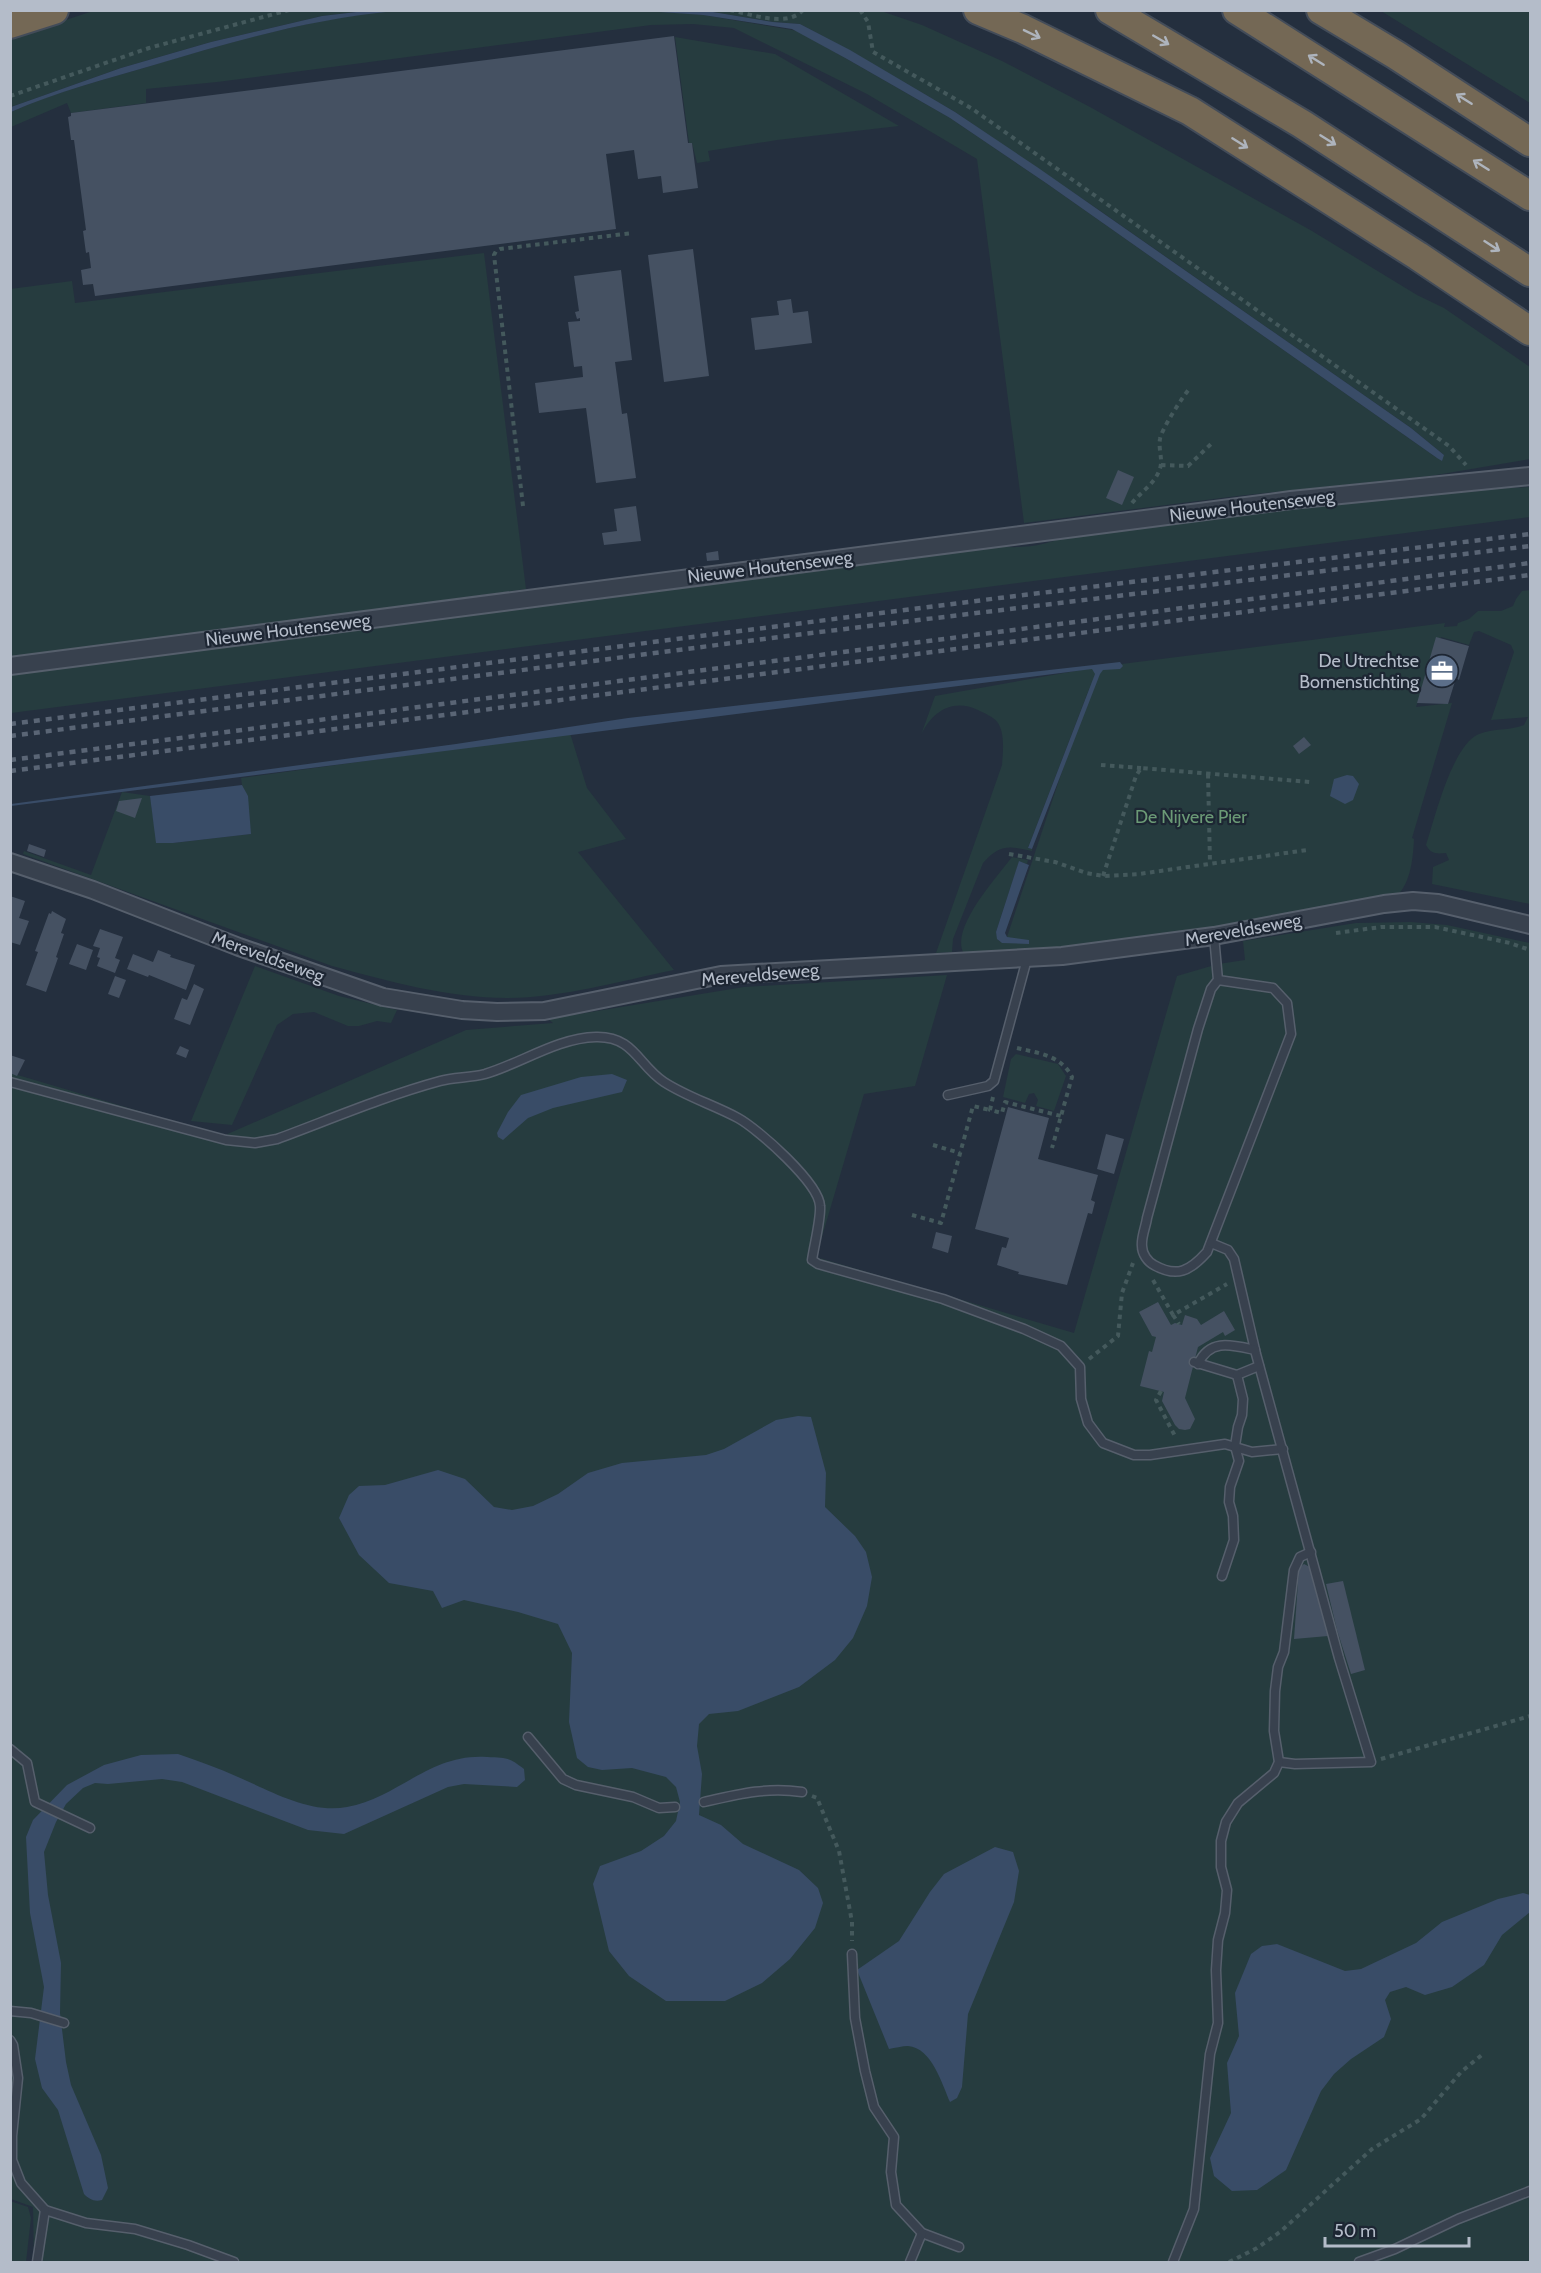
<svg xmlns="http://www.w3.org/2000/svg" width="1541" height="2273" viewBox="0 0 1541 2273" font-family="Cabin,sans-serif">
<style>
.green{fill:#263c3f}
.water{fill:#394c67}
.building{fill:#455162}
.lines{fill:none;stroke-linecap:round;stroke-linejoin:round}
.service-casing{stroke:#565f6c;stroke-width:11}
.minor-casing{stroke:#565f6c;stroke-width:20}
.motorway-casing{stroke:#434c59;stroke-width:32}
.path{stroke:#44595c;stroke-width:4;stroke-dasharray:4.5 4.5;stroke-linecap:butt}
.service{stroke:#38414e;stroke-width:8}
.minor{stroke:#38414e;stroke-width:16}
.motorway{stroke:#746855;stroke-width:28}
.rail{stroke:#5a6575;stroke-width:4.5;stroke-dasharray:6 6;stroke-linecap:butt}
.oneway{stroke:#aeb4bd}
.labels{text-anchor:middle;dominant-baseline:central;stroke-width:4.5;stroke-linejoin:round;paint-order:stroke}
.street-label{font-size:18px;fill:#b4bcc9;stroke:#1d2633}
.poi-label{font-size:18px;fill:#b4bcc9;stroke:#1d2633;text-anchor:end}
.park-label{font-size:18px;fill:#6b9a76;stroke:#1d2633}
</style>
<rect width="100%" height="100%" fill="#242f3e"/>
<g class="green">
<path d="M 395,10 L 646,10 L 703,15 L 798,31 L 950,118 L 1046,183 L 1437,458 L 1444,455 L 1411,428 L 1099,210 L 955,112 L 849,50 L 800,24 L 773,22 L 707,11 L 881,11 L 922,25 L 1002,61 L 1090,107 L 1312,231 L 1417,295 L 1444,308 L 1530,367 L 1530,459 L 1430,476 L 1237,496 L 1024,523 L 977,159 L 867,94 L 734,28 L 693,24 L 651,25 L 217,82 L 146,89 L 146,103 L 71,113 L 67,103 L 11,127 L 11,112 C 55,92 103,80 150,66 C 230,42 311,19 395,10 Z"/>
<polygon points="93,11 365,11 322,16 211,42 121,68 11,107 11,38"/>
<polygon points="1381,11 1530,11 1530,103"/>
<polygon points="675,37 775,54 899,126 777,140 708,151 710,161 697,163 692,143 689,143"/>
<polygon points="484,253 526,589 11,658 10,289 72,281 75,303"/>
<path d="M 1530,487 L 1530,517 L 11,713 L 10,672 L 995,545 C 1013,550 1051,546 1065,535 L 1277,508 L 1460,490 Z"/>
<path d="M 1530,590 L 1530,904 L 1432,884 L 1433,867 L 1449,860 L 1446,853 C 1436,854 1431,854 1426,845 C 1435,818 1452,745 1479,734 C 1493,728 1510,731 1524,725 L 1528,717 L 1491,720 L 1514,652 L 1511,645 L 1479,631 L 1474,632 L 1469,645 L 1441,637 L 1416,707 L 1452,703 L 1412,838 L 1414,839 C 1413,858 1411,883 1396,897 L 1192,934 L 1085,950 L 964,954 C 949,929 997,877 1012,857 L 1028,860 L 1027,864 L 1019,862 L 996,932 L 999,941 L 1005,943 L 1091,684 L 1028,848 L 1032,849 L 1032,851 C 1009,846 1000,844 983,863 L 953,939 L 952,952 L 936,953 L 1002,765 C 1003,752 1005,734 998,723 C 994,717 984,713 978,710 C 952,698 932,712 921,735 L 935,696 L 1098,667 L 1445,623 L 1444,627 L 1457,626 L 1458,623 L 1469,619 L 1478,611 L 1501,611 L 1513,606 L 1516,599 L 1522,591 Z"/>
<path d="M 570,733 L 587,788 L 626,839 L 578,852 L 674,970 C 621,981 561,998 507,998 C 448,998 388,981 332,966 L 23,854 L 24,851 L 91,875 L 122,792 L 150,796 L 157,843 L 173,843 L 250,834 L 245,791 L 242,785 L 241,778 Z"/>
<polygon points="1411,922 1447,925 1530,943 1530,2262 34,2262 33,2207 11,2199 11,1073 223,1136 466,1030 553,1023 548,1019 744,987 947,975 915,1086 864,1094 816,1257 1074,1333 1177,976 1218,964 1245,960 1243,941 1356,923"/>
<polygon points="255,966 339,996 397,1010 391,1023 377,1021 359,1026 348,1026 314,1012 293,1014 277,1025 232,1125 191,1121"/>
<polygon points="1016,1054 1058,1064 1066,1076 1054,1111 1036,1106 1038,1100 1034,1093 1029,1094 1025,1103 1003,1097 1011,1059"/>
<polygon points="10,2201 28,2207 31,2218 26,2262 11,2262"/>
</g>
<g class="water">
<path d="M 365,11 L 395,11 C 312,19 233,41 154,65 C 106,79 56,92 11,112 L 11,107 L 121,68 L 211,42 L 322,16 Z"/>
<polygon points="646,11 707,11 773,22 800,24 850,50 955,112 1037,167 1411,428 1444,455 1442,461 1437,458 1046,183 950,118 847,59 792,29 703,15"/>
<polygon points="1120,662 1123,666 1120,669 1103,670 1100,674 1032,849 1028,848 1095,674 1092,669 11,806 11,804 456,744 628,718"/>
<polygon points="1347,775 1353,776 1359,784 1353,800 1345,804 1330,796 1334,779"/>
<polygon points="242,785 248,796 251,834 173,843 156,843 150,796"/>
<polygon points="1019,861 1029,865 1005,933 1007,937 1029,940 1029,944 1002,943 997,939 996,932"/>
<polygon points="612,1074 627,1080 622,1092 553,1108 528,1118 503,1140 498,1137 497,1133 508,1112 521,1095 581,1077"/>
<polygon points="798,1416 811,1417 826,1473 825,1507 855,1536 866,1552 872,1577 867,1606 853,1638 835,1660 799,1687 738,1711 709,1714 699,1724 697,1746 702,1774 699,1815 721,1825 743,1844 799,1870 818,1888 823,1903 815,1928 790,1959 762,1983 725,2001 666,2001 629,1976 609,1951 593,1884 600,1866 641,1851 664,1836 676,1821 680,1802 676,1787 666,1777 632,1768 602,1770 588,1767 577,1758 569,1722 572,1653 558,1624 518,1612 464,1600 442,1608 433,1591 389,1583 359,1555 339,1518 349,1495 359,1486 385,1485 438,1470 465,1479 494,1507 512,1510 533,1506 558,1494 588,1473 622,1463 706,1455 724,1449 776,1420"/>
<path d="M 178,1754 C 198,1761 218,1768 238,1777 C 271,1791 310,1814 347,1807 C 398,1798 430,1753 487,1757 C 506,1758 509,1757 524,1769 L 525,1780 L 517,1787 L 464,1784 L 448,1787 L 344,1834 L 308,1830 L 182,1782 L 162,1779 L 108,1784 L 95,1783 L 83,1788 L 66,1804 L 56,1822 L 44,1852 L 48,1895 L 61,1963 L 60,2013 L 66,2062 L 71,2085 L 101,2155 L 108,2188 L 102,2200 C 94,2202 89,2199 84,2194 L 58,2110 L 42,2088 L 35,2059 L 44,1987 L 30,1913 L 26,1837 L 33,1820 L 67,1785 L 104,1765 L 141,1755 Z"/>
<path d="M 995,1847 L 1013,1852 L 1019,1871 L 1014,1902 L 968,2014 L 962,2087 L 957,2098 L 950,2102 C 942,2084 932,2048 908,2046 C 902,2046 895,2048 889,2049 L 857,1970 L 899,1941 L 930,1892 L 944,1874 Z"/>
<polygon points="1523,1893 1530,1895 1530,1912 1502,1935 1484,1965 1452,1987 1425,1995 1406,1987 1390,1992 1385,2000 1391,2019 1384,2037 1351,2059 1334,2074 1321,2091 1286,2170 1257,2190 1232,2191 1214,2176 1210,2158 1231,2113 1227,2063 1239,2036 1235,1993 1251,1954 1262,1946 1277,1944 1345,1971 1361,1969 1416,1943 1442,1922 1498,1899"/>
</g>
<g class="building">
<polygon points="674,36 688,143 692,143 698,188 663,193 661,176 638,179 634,150 606,154 616,229 95,296 93,284 83,285 81,270 91,268 89,252 86,253 83,231 86,230 74,140 71,140 68,117 71,116 71,113"/>
<polygon points="693,249 709,376 664,382 648,255"/>
<polygon points="621,270 632,360 615,362 622,414 627,413 636,478 596,483 586,408 539,413 535,383 583,377 582,366 574,367 568,322 580,321 580,318 577,319 575,312 579,311 574,276"/>
<polygon points="791,299 793,313 808,311 812,343 755,350 751,318 779,315 777,301"/>
<polygon points="1118,470 1134,477 1122,505 1106,498"/>
<polygon points="636,506 641,541 604,545 602,533 617,531 614,509"/>
<polygon points="718,551 719,560 707,561 706,553"/>
<polygon points="1436,637 1469,646 1459,680 1456,678 1448,704 1417,703"/>
<polygon points="1304,737 1311,745 1299,754 1293,746"/>
<polygon points="142,798 135,818 116,811 119,801"/>
<polygon points="29,844 46,850 44,857 27,851"/>
<polygon points="10,896 25,901 19,918 29,921 20,945 10,942"/>
<polygon points="52,911 66,919 61,933 64,934 56,957 58,958 46,992 26,985 38,952 35,951 49,913 51,914"/>
<polygon points="100,929 123,937 115,958 120,960 115,973 97,966 100,958 97,957 100,948 93,946"/>
<polygon points="77,944 93,950 86,970 69,964"/>
<polygon points="158,950 171,955 170,957 195,965 186,990 149,975 148,977 127,969 133,954 153,962"/>
<polygon points="115,976 126,980 119,998 108,994"/>
<polygon points="194,984 204,989 190,1025 174,1019 182,998 187,1000"/>
<polygon points="180,1046 189,1050 186,1058 176,1054"/>
<polygon points="10,1055 25,1060 17,1076 10,1073"/>
<polygon points="1008,1107 1049,1118 1038,1159 1098,1175 1091,1200 1095,1202 1092,1214 1088,1213 1067,1285 1018,1274 1019,1272 997,1265 1002,1247 1006,1248 1009,1238 975,1229"/>
<polygon points="1106,1134 1124,1139 1114,1174 1097,1169"/>
<polygon points="936,1232 952,1236 948,1253 932,1248"/>
<polygon points="1158,1302 1171,1325 1175,1323 1182,1325 1185,1315 1197,1319 1201,1325 1224,1311 1235,1330 1225,1336 1223,1332 1198,1347 1185,1398 1195,1419 1190,1429 1185,1430 1179,1429 1175,1425 1162,1401 1164,1392 1140,1386 1149,1351 1152,1352 1156,1337 1152,1336 1139,1312"/>
<polygon points="1304,1564 1310,1567 1328,1636 1294,1639 1299,1568"/>
<polygon points="1343,1581 1365,1670 1351,1674 1337,1630 1326,1584"/>
</g>
<g class="lines">
<g class="service-casing">
<g id="service">
<path d="M 1214,936 L 1218,980 L 1211,989 L 1198,1029 L 1147,1218 C 1146,1226 1141,1237 1142,1246 C 1142,1254 1148,1262 1154,1265 C 1177,1278 1190,1271 1207,1252 L 1291,1034 L 1287,1003 L 1273,988 L 1218,980"/>
<path d="M 10,1082 L 226,1140 L 255,1143 L 277,1139 C 331,1119 385,1096 440,1081 C 454,1077 470,1078 485,1074 C 522,1063 557,1038 596,1037 C 634,1036 638,1065 664,1082 C 687,1097 714,1105 738,1118 C 758,1129 819,1183 820,1206 C 821,1219 814,1246 812,1260 L 818,1264 L 943,1299 L 1024,1329 L 1061,1346 L 1080,1367 L 1081,1399 L 1088,1423 L 1103,1443 L 1134,1455 L 1150,1455 L 1225,1444 L 1252,1452 L 1283,1449"/>
<polyline points="948,1095 988,1086 994,1081 1027,959"/>
<polyline points="1211,1243 1228,1250 1234,1259 1256,1354 1339,1658 1371,1762 1295,1764 1279,1762"/>
<polyline points="1194,1362 1237,1375 1259,1366"/>
<path d="M 1198,1364 C 1210,1338 1232,1345 1255,1350"/>
<polyline points="1222,1576 1234,1540 1233,1516 1229,1502 1230,1487 1239,1461 1235,1446 1238,1427 1242,1415 1243,1399 1237,1375"/>
<polyline points="528,1737 563,1779 576,1785 633,1797 659,1808 675,1807"/>
<polyline points="10,1749 27,1763 35,1802 90,1828"/>
<path d="M 704,1802 C 739,1794 766,1787 802,1792"/>
<polyline points="852,1954 855,2018 865,2071 874,2107 894,2137 891,2172 896,2205 922,2233 959,2247"/>
<polyline points="10,2011 31,2013 64,2023"/>
<polyline points="10,2040 13,2045 18,2078 12,2136 12,2160 21,2183 45,2210 86,2223 135,2229 188,2245 234,2262"/>
<polyline points="37,2262 45,2210"/>
<polyline points="910,2262 922,2233"/>
<polyline points="1173,2262 1194,2209 1210,2054 1218,2023 1216,1970 1218,1940 1225,1913 1227,1890 1221,1867 1221,1841 1226,1822 1238,1803 1274,1773 1279,1762 1274,1731 1275,1691 1278,1667 1284,1652 1294,1570 1300,1557 1311,1552"/>
<polyline points="1359,2262 1395,2249 1458,2219 1530,2191"/>
</g>
</g>
<g class="minor-casing">
<g id="minor">
<polyline points="10,666 1291,500 1530,476"/>
<polyline points="10,862 93,890 239,947 383,997 462,1010 497,1012 544,1011 721,975 1062,956 1214,936 1384,904 1413,901 1438,903 1530,925"/>
</g>
</g>
<g class="motorway-casing">
<g id="motorway">
<polyline points="978,10 1023,29 1190,111 1418,256 1530,331"/>
<polyline points="1110,10 1302,124 1530,272"/>
<polyline points="1237,10 1530,196"/>
<polyline points="1321,10 1396,55 1530,142"/>
<polyline points="10,24 54,10"/>
</g>
</g>
<g class="path">
<path d="M 730,10 C 751,14 787,28 803,10"/>
<polyline points="860,10 868,22 873,52 971,108 1449,446 1466,465"/>
<polyline points="10,96 149,48 289,10"/>
<polyline points="1161,465 1188,466 1211,444"/>
<path d="M 1132,503 C 1141,492 1154,484 1159,471 C 1164,461 1158,450 1160,439 C 1161,430 1183,396 1190,388"/>
<polyline points="523,506 494,255 496,251 500,249 633,233"/>
<polyline points="1101,765 1141,768"/>
<polyline points="1208,774 1210,863"/>
<polyline points="1009,854 1055,862 1086,873 1103,876 1139,874 1307,850"/>
<polyline points="1103,876 1136,776 1141,768 1310,782"/>
<polyline points="1336,933 1381,927 1435,927 1510,943 1530,950"/>
<path d="M 1017,1048 C 1038,1053 1061,1055 1072,1077 L 1052,1148"/>
<polyline points="993,1097 990,1110 1002,1113 1005,1102 1061,1116"/>
<polyline points="933,1145 960,1153"/>
<polyline points="912,1215 941,1223 973,1106 990,1110"/>
<polyline points="1153,1280 1173,1315 1227,1284"/>
<polyline points="1173,1315 1179,1324"/>
<polyline points="1089,1359 1118,1336 1122,1293 1133,1263"/>
<polyline points="1161,1391 1156,1400 1176,1438"/>
<polyline points="1381,1759 1530,1716"/>
<polyline points="812,1796 817,1798 839,1851 852,1922 852,1941"/>
<polyline points="1229,2262 1257,2248 1280,2232 1372,2149 1421,2119 1461,2072 1483,2054"/>
</g>
<use href="#service" class="service"/>
<use href="#minor" class="minor"/>
<use href="#motorway" class="motorway"/>
<g class="rail">
<polyline points="10,724 999,598 1530,534"/>
<polyline points="10,736 787,636 1530,546"/>
<polyline points="10,760 1530,563"/>
<polyline points="10,771 1530,575"/>
</g>
</g>
<defs><path id="oneway-shaft" d="M-6 0H5M1.5-3L5.5 0L1.5 3" fill="none" stroke-width="1.6" stroke-linecap="round" stroke-linejoin="round" transform="scale(1.5)"/></defs>
<g class="oneway">
<use href="#oneway-shaft" transform="translate(1032 34) rotate(26)"/>
<use href="#oneway-shaft" transform="translate(1161 40) rotate(30)"/>
<use href="#oneway-shaft" transform="translate(1316 60) rotate(-148)"/>
<use href="#oneway-shaft" transform="translate(1464 99) rotate(-148)"/>
<use href="#oneway-shaft" transform="translate(1328 140) rotate(32)"/>
<use href="#oneway-shaft" transform="translate(1240 143) rotate(32)"/>
<use href="#oneway-shaft" transform="translate(1481 165) rotate(-148)"/>
<use href="#oneway-shaft" transform="translate(1492 246) rotate(33)"/>
</g>
<defs>
<g id="office-disc" transform="scale(1.725)"><circle r="9.5" fill="#5c6f8a" stroke="#1d2633"/><path d="M-6-3h4V-5.5h4V-3h4V5H-6ZM-1-4.5V-3h2v-1.5ZM-6 0V1H6V0Z" fill="#fff"/></g>
</defs>
<g fill-rule="evenodd">
<use href="#office-disc" x="1442" y="671"/>
</g>
<g class="labels">
<g class="street-label">
<text transform="translate(1252 506) rotate(-7)">Nieuwe Houtenseweg</text>
<text transform="translate(770 567) rotate(-7)">Nieuwe Houtenseweg</text>
<text transform="translate(288 630) rotate(-7)">Nieuwe Houtenseweg</text>
<text transform="translate(1243 930) rotate(-10)">Mereveldseweg</text>
<text transform="translate(268 957) rotate(20)">Mereveldseweg</text>
<text transform="translate(760 975) rotate(-5)">Mereveldseweg</text>
</g>
<g class="poi-label">
<text x="1419" y="661">De Utrechtse<tspan x="1419" dy="21">Bomenstichting</tspan></text>
</g>
<g class="park-label">
<text x="1191" y="817">De Nijvere Pier</text>
</g>
</g>
<rect width="1541" height="2273" fill="none" stroke="#b4bcc9" stroke-width="24"/>
<path d="M1325 2237v9h144v-9" fill="none" stroke="#b4bcc9" stroke-width="3"/>
<text x="1334" y="2237" font-size="18" fill="#b4bcc9" stroke="#1d2633" stroke-width="4.5" paint-order="stroke">50 m</text>
</svg>
